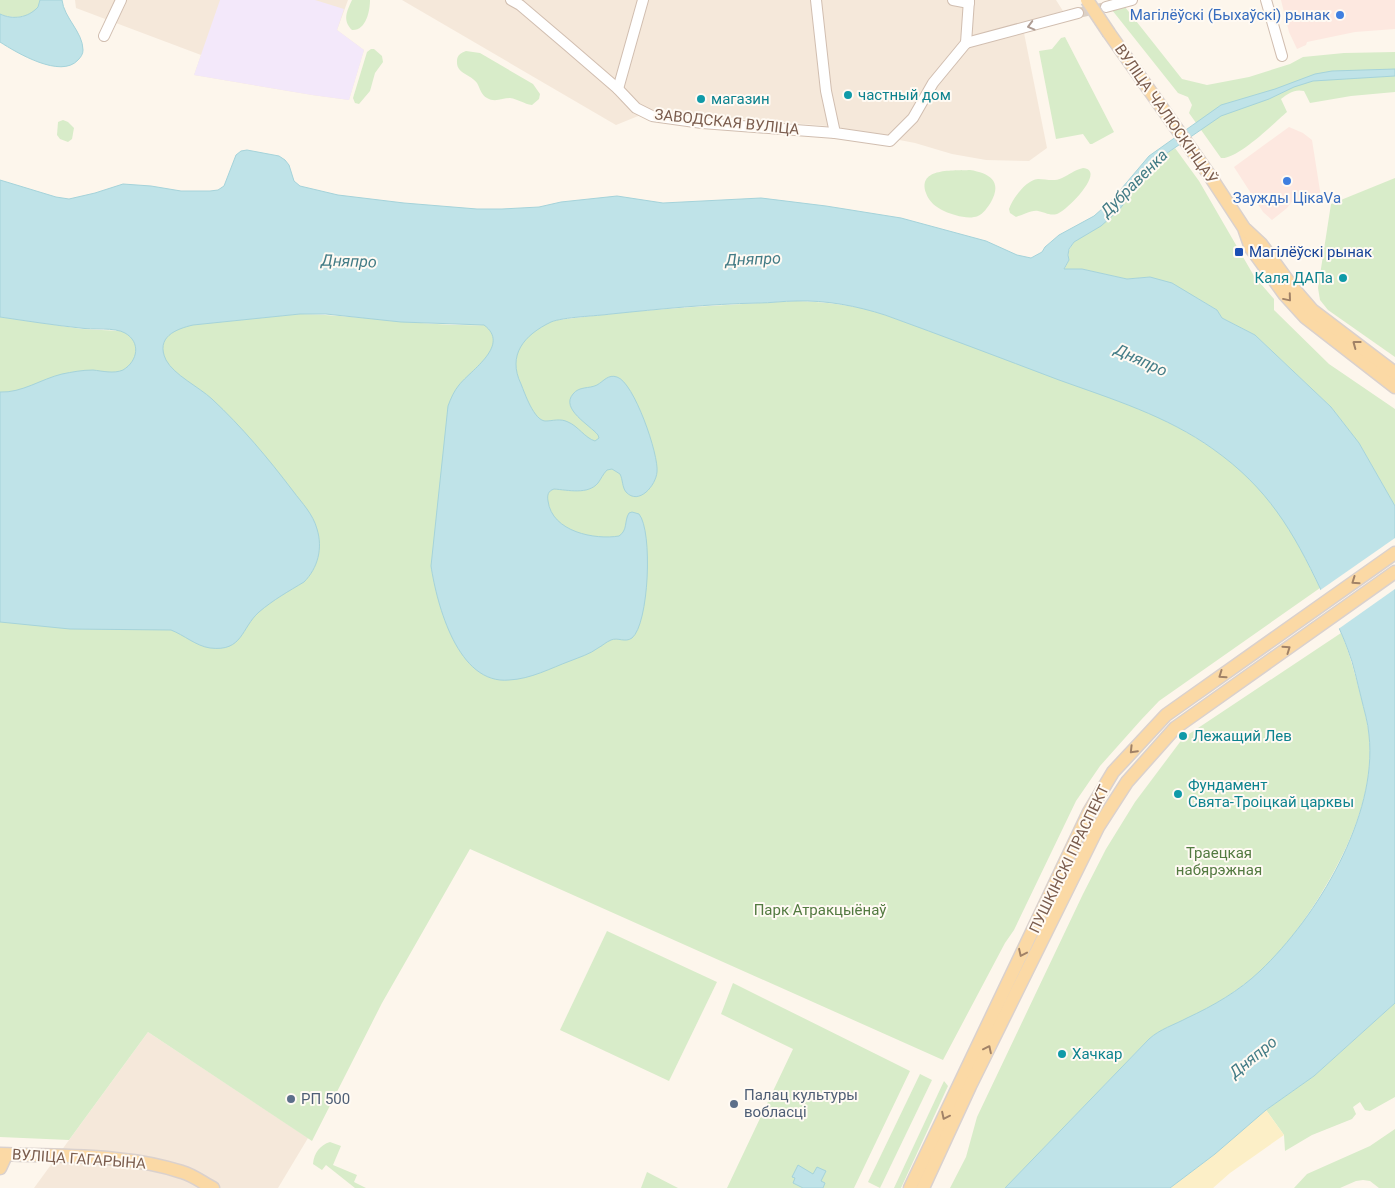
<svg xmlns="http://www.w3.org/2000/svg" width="1395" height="1188" viewBox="0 0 1395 1188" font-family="Roboto,sans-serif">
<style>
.residential{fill:#f5e8da}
.commercial{fill:#fde8e0}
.education{fill:#f3e8fa}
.green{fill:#d8ecc9}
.sand{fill:#fcefc7}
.water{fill:#bfe3e8;stroke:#a5d3da}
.pier{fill:#fdf6ec}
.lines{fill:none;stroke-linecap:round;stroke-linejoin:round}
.minor-tunnel{stroke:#dcd0c4;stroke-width:10;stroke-dasharray:10 5;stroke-linecap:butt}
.minor-casing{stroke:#d1beb0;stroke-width:12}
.major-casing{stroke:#dad1cd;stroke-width:15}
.minor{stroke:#fff;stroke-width:10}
.major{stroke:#fbd9a5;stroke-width:12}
.major-bridge-casing{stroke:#dad1cd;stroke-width:15;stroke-linecap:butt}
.major-bridge{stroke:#fbd9a5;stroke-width:12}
.oneway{stroke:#af9d94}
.oneway2{stroke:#a18267}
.shop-dot{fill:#3f7fe0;stroke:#fffaf3;stroke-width:2}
.culture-dot{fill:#0f9aa8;stroke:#fffaf3;stroke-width:2}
.transit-dot{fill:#1a4fb4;stroke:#fffaf3;stroke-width:2}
.service-dot{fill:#5c6f8a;stroke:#fffaf3;stroke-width:2}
.labels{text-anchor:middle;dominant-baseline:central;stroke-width:4;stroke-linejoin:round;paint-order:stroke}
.shop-label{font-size:15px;fill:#366cbe;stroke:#fffaf3;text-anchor:end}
.culture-label{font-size:15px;fill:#0d838f;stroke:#fffaf3;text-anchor:start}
.street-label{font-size:15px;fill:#7a5c4d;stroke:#fffaf3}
.transit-label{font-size:15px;fill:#164399;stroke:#fffaf3;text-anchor:start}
.park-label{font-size:15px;fill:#537a41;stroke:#fffaf3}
.service-label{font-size:15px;fill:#4e5e75;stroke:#fffaf3;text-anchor:start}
.water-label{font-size:16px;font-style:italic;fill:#437c86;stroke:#fffaf3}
</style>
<rect width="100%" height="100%" fill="#fdf6ec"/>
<g class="residential">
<polygon points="75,0 348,0 337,30 364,50 349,100 312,95 194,75 201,55 76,8"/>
<polygon points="402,0 1056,0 1063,11 1022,23 1047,148 1029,161 986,160 952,154 915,143 827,126 684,114 658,108 616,125"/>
<polygon points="148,1032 308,1138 278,1188 34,1188"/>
</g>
<g class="commercial">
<polygon points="1281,0 1395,0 1395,29 1355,32 1307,42 1306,45 1297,49 1289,32"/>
<polygon points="1289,127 1303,133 1312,140 1321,197 1310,202 1293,200 1287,208 1272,220 1263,212 1234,167"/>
</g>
<polygon class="education" points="220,0 315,0 344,9 337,30 364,50 349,100 312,95 194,75"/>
<g class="green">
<path d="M 0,0 L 40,0 C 39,18 13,20 0,14 Z"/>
<path d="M 352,0 L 370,0 C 370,11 366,31 352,30 C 342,20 347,11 352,0 Z"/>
<path d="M 1125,7 L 1182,79 L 1207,85 L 1249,77 L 1290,64 L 1303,57 L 1344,53 L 1395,52 L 1395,92 L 1351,96 L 1310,103 L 1304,91 C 1294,89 1289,93 1281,99 L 1287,112 C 1274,123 1237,160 1221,158 L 1189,113 L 1192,105 L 1188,97 L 1178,93 L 1112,10 Z"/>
<polygon points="1065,37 1114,132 1092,144 1090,144 1083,134 1056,139 1039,51 1052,49 1061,38"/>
<polygon points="371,49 374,49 382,56 383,62 375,73 370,91 359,104 355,103 353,98 367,52"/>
<path d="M 466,51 L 480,53 L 533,84 L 540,94 L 539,99 L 532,105 C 524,104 518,99 510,98 C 502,98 495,103 487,98 C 481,95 480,88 477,83 C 471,74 456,74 457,61 C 457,55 461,53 466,51 Z"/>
<polygon points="63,120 68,122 74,128 72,139 68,142 60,139 57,135 58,122"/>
<path d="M 1175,148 L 1199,181 L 1254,276 L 1274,299 L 1274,310 L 1329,364 L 1395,409 L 1395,506 L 1359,443 L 1331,407 L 1255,335 L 1222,318 L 1217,310 L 1199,299 L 1150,277 L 1127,279 L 1082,269 L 1064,270 L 1069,260 C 1067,252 1070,248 1074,242 L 1119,210 L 1157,160 Z"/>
<path d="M 1083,168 C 1107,170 1067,211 1057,214 C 1049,216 1045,212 1038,211 C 1031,210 1023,215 1016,217 L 1010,213 L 1009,209 C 1013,198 1026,180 1038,179 C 1046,179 1054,182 1062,178 C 1069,175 1074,170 1083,168 Z"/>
<path d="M 970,170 C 989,173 1003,181 991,202 C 988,207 983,214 978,216 C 968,220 953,215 944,211 C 936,207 929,202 926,193 C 917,167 954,171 970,170 Z"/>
<polygon points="1395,178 1395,357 1328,310 1320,300 1318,288 1331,204"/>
<path d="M 796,301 C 827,302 856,305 885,315 C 941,335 997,356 1053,377 C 1067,382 1082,387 1096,392 C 1156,413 1218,443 1261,490 C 1287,518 1303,554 1320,588 L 1159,701 L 1141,720 L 1100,766 L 1076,801 L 1014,930 L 1005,943 L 943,1060 L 470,849 L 382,1003 L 312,1141 L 148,1032 L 69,1140 L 0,1137 L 0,317 L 82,329 L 121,331 L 300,314 C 362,315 423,327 486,325 C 534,324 581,317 629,312 C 685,307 740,304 796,301 Z"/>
<path d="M 1341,633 C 1349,652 1354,670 1359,690 C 1363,705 1367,720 1369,735 C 1375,794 1347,853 1316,902 C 1297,931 1276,961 1247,982 C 1229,996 1209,1008 1189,1018 C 1175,1024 1161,1029 1149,1039 L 1005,1188 L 950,1188 L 966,1157 L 977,1117 L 1083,894 L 1106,849 L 1135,802 L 1183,738 Z"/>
<polygon points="607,931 717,982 669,1081 560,1030"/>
<polygon points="733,983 910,1071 854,1188 727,1188 793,1049 721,1014"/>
<polygon points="1395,1003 1395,1097 1370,1111 1365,1110 1360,1102 1353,1107 1356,1114 1352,1119 1312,1135 1285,1151 1284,1135 1266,1110 1314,1076"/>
<polygon points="920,1074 932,1080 880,1188 868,1182"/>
<polygon points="944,1081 948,1086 901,1188 894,1188"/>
<polygon points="1395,1129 1395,1188 1379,1188 1370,1181 1363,1180 1356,1181 1340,1188 1294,1188 1307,1174 1370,1146"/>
<path d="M 330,1142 L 341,1146 L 333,1165 L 357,1175 L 354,1182 L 366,1188 L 355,1188 L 326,1165 L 322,1170 L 313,1164 C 314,1153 320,1145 330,1142 Z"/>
<polygon points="647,1172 678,1188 641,1188"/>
</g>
<polygon class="sand" points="1266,1110 1284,1135 1230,1173 1213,1188 1170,1188 1215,1154"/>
<g class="water">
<path d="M 40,0 L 62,0 C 64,18 83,32 83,50 C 83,54 81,57 78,60 C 61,79 17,53 0,42 L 0,14 C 13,20 28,18 38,7 Z"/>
<path d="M 1395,69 L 1395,76 L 1313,81 L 1294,87 L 1269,99 L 1221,116 L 1157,160 L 1119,210 L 1101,226 L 1074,242 L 1069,249 L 1068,255 L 1069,260 L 1064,269 L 1082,269 L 1127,279 L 1150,277 L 1172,283 L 1217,310 L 1222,318 L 1255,335 L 1331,407 L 1359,443 L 1395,506 L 1395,1003 L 1314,1076 L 1266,1110 L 1215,1154 L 1170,1188 L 1005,1188 L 1149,1039 C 1160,1029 1174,1025 1187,1018 C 1213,1006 1239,991 1260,971 C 1317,917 1378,816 1369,735 C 1368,722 1364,710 1361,697 C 1357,682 1354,665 1348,650 C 1341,630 1330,610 1321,590 C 1293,531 1268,488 1213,449 C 1167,416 1112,399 1059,380 C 1001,358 943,336 885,315 C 857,306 826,300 796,301 C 783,301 771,303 758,303 C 709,304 660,309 611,314 C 597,316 563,317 551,322 C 524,335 507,355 521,384 C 525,394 534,420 545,421 C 553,421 560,418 568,422 C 578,426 585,438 595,441 L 599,438 L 598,435 C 590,425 560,409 573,394 C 579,386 589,389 597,385 C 604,381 608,374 617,377 C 634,382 659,455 657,472 C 656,485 639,506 626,492 C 622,487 623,480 620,474 L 612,469 L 607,470 C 603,474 601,479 598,483 C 588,495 568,490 554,489 C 548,491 547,495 548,501 C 552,532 595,540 619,536 C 628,530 624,521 629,513 L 632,512 L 639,514 C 653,531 649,624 632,638 C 625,643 618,637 611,640 C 606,642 602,646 598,648 C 590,654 580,657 570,661 C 551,668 531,679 509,680 C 458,685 437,605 431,566 L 448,406 C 451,398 454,391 459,385 C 471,370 511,345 484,325 L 401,322 L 326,314 L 300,314 L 193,325 C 176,329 155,337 166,360 C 174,375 199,387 212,399 C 242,427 268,458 293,491 C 302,503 313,514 317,529 C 323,548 318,568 304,582 C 289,591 273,600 259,612 C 241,628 243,652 210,648 C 196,646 184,635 171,630 L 70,629 L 0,622 L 0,392 C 22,393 41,379 62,374 C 72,372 82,370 93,370 C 102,371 114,374 123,370 C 138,361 141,342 125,333 C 115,327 92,330 80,328 C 53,325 27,321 0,317 L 0,180 L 56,197 L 69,199 L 95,193 L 123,184 L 151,186 L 181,191 L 210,191 L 218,190 L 224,186 L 236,155 L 241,151 L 247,150 L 279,156 L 285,160 L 289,165 L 294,181 L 300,186 L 338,195 L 404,203 L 477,209 L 502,209 L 539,207 L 561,202 L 617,196 L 663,203 L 761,198 L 826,206 L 901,218 L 986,241 L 1017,255 L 1031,258 L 1042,252 L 1045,247 L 1059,235 L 1094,216 L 1111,201 L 1149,156 L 1221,105 L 1275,89 L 1315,74 L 1332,71 Z"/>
<polygon points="798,1165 813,1174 817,1167 826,1171 821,1181 825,1183 823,1188 803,1188 793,1183 795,1178 792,1177"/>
</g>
<polygon class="pier" points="1395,538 1395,589 1337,630 1319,591"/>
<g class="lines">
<polyline class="minor-tunnel" points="1078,13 1106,7"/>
<g class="minor-casing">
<g id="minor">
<polyline points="511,0 520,5 567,45 618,89 636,108 652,116 702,123 835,133"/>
<polyline points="816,0 826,91 835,133 890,141 913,118 933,83 966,43"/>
<polyline points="953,0 969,3"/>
<polyline points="1266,0 1282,56"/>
<polyline points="1106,7 1132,0"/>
<polyline points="104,36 121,0"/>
<polyline points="966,43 1078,13"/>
<polyline points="966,43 969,0"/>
<polyline points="618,89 643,0"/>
</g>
</g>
<g class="major-casing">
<g id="major">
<polyline points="1109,33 1208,173 1244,228 1251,248 1285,295 1305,317 1395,387"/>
<polyline points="1246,230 1261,244 1293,288 1312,310 1395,373"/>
<path d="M 0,1154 C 60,1157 124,1153 182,1172 C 193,1175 203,1183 213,1188"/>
<polyline points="0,1168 6,1155"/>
<polyline points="910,1188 1089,812 1113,772 1166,715 1395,553"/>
<polyline points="923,1188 970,1086 1098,827 1127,782 1175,728 1395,572"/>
</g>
</g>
<use href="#minor" class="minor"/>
<use href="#major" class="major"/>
<g class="major-bridge-casing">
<polyline id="major-bridge" points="1087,0 1109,33"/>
</g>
<use href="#major-bridge" class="major-bridge"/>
</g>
<defs><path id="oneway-chevron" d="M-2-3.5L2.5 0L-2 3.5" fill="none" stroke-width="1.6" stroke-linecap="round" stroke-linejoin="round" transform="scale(1.25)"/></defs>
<use class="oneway" href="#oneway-chevron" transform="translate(1031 26) rotate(165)"/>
<g class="oneway2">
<use href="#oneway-chevron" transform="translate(1288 298) rotate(50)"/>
<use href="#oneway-chevron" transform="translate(1356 344) rotate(-143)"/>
<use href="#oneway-chevron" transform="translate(1355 581) rotate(145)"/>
<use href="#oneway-chevron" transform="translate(1287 649) rotate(-35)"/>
<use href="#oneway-chevron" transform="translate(1222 675) rotate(145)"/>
<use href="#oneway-chevron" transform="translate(1133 750) rotate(134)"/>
<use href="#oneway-chevron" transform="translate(1022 953) rotate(115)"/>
<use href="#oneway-chevron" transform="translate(988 1049) rotate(-64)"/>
<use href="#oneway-chevron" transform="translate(945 1116) rotate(116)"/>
</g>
<g class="shop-dot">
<circle cx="1340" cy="15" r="5"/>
<circle cx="1287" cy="181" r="5"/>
</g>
<g class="culture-dot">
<circle cx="848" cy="95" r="5"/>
<circle cx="701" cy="99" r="5"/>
<circle cx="1343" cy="278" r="5"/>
<circle cx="1183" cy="736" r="5"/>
<circle cx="1178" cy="794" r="5"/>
<circle cx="1062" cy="1054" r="5"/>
</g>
<rect class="transit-dot" x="1234" y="247" width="10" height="10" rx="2.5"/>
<g class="service-dot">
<circle cx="291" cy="1099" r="5"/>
<circle cx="734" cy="1104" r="5"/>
</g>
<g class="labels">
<g class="shop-label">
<text x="1330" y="15">Магілёўскі (Быхаўскі) рынак</text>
<text x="1287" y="198" text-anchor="middle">Заужды ЦікаVа</text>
</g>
<g class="culture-label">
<text x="858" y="95">частный дом</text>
<text x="711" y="99">магазин</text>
<text x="1333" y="278" text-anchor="end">Каля ДАПа</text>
<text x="1193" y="736">Лежащий Лев</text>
<text x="1188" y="785">Фундамент<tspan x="1188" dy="17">Свята-Троіцкай царквы</tspan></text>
<text x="1072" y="1054">Хачкар</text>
</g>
<g class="street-label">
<text transform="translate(1166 114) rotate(55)">ВУЛІЦА ЧАЛЮСКІНЦАЎ</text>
<text transform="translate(727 122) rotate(6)">ЗАВОДСКАЯ ВУЛІЦА</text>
<text transform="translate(1069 859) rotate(-64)">ПУШКІНСКІ ПРАСПЕКТ</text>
<text transform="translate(79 1159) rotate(4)">ВУЛІЦА ГАГАРЫНА</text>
</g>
<g class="transit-label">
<text x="1249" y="252">Магілёўскі рынак</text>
</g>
<g class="park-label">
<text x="1219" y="853">Траецкая<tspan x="1219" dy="17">набярэжная</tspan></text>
<text x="820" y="910">Парк Атракцыёнаў</text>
</g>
<g class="service-label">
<text x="744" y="1095">Палац культуры<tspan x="744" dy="17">вобласці</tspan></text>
<text x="301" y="1099">РП 500</text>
</g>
<g class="water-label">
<text transform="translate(1134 183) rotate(-45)">Дубравенка</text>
<text transform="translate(753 259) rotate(-2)">Дняпро</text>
<text transform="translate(349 261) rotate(2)">Дняпро</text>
<text transform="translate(1141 360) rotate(25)">Дняпро</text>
<text transform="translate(1253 1057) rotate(-39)">Дняпро</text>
</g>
</g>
</svg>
